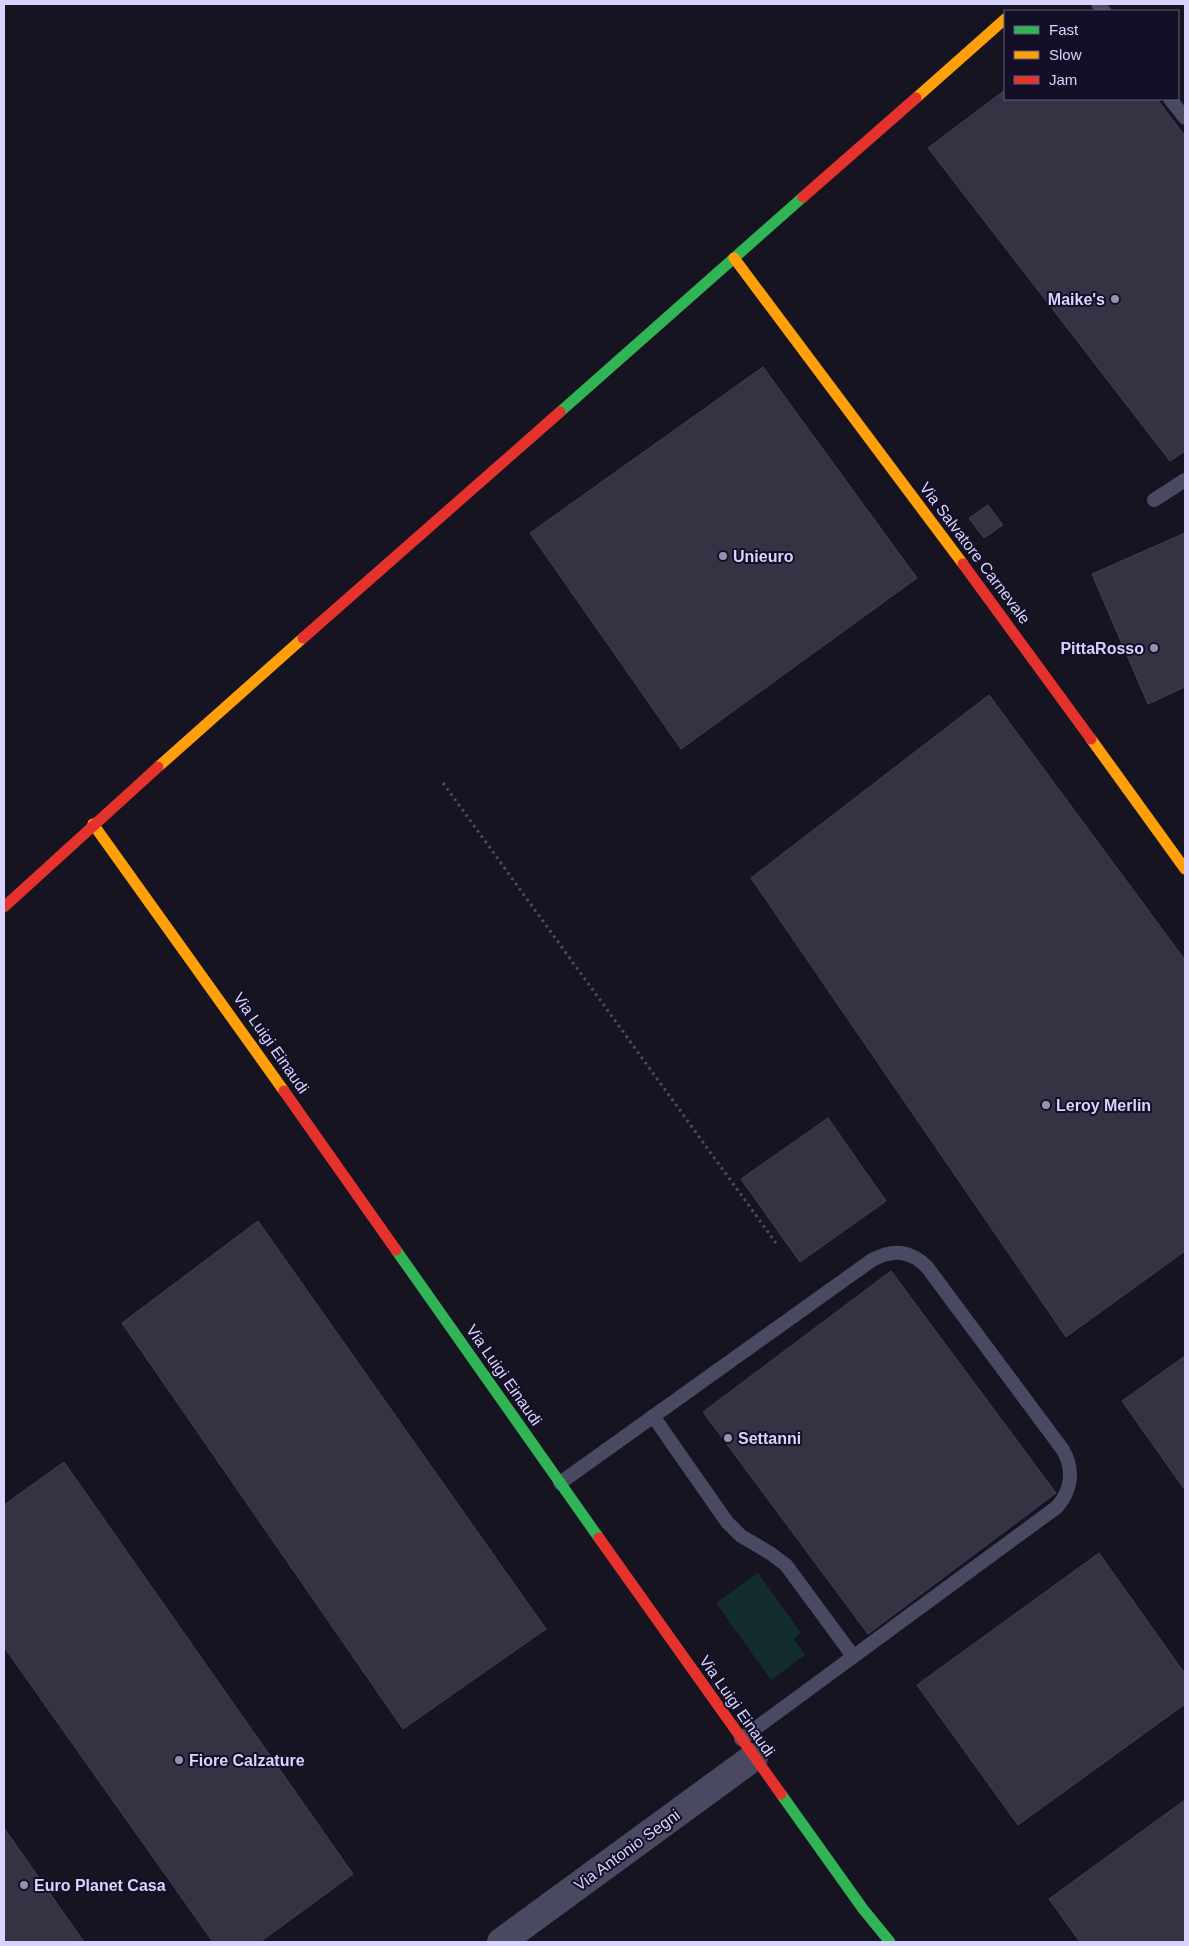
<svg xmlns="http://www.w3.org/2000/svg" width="1189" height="1946" viewBox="0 0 1189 1946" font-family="Helvetica,sans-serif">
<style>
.green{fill:#132c2d}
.building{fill:#343243;stroke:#433f54}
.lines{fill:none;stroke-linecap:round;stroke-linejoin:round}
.path{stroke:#44505f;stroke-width:3;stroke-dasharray:2.5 4;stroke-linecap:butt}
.lane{stroke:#4a4962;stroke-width:14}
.street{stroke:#4a4962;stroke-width:28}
.fast{stroke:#30b455;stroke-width:11}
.slow{stroke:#ff9f0a;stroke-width:11}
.jam{stroke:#e5322d;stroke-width:11}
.poi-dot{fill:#9591b1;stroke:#130f26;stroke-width:2}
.labels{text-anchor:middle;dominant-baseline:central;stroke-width:4;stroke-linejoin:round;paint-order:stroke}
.poi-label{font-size:16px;font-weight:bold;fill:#d9d4ff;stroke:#130f26;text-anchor:start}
.street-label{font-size:16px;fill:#d9d4ff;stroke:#130f26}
</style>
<rect width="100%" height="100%" fill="#161421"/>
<polygon class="green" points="758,1573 801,1633 794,1639 805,1655 771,1680 716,1603"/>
<g class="building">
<polygon points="1005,90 1005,99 1157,99 1185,136 1185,451 1170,461 928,148"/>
<polygon points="763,367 917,578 681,749 530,533"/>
<polygon points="988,505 1003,525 984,538 969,518"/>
<polygon points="1185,533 1185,687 1148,704 1092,574"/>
<polygon points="989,695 1185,960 1185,1251 1066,1337 751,878"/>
<polygon points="828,1118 886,1201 800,1262 741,1179"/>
<polygon points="258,1221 546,1629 403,1729 122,1323"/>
<polygon points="891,1271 1056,1493 868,1634 703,1412"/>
<polygon points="1185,1356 1185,1490 1122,1401"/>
<polygon points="64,1462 353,1874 260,1942 213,1942 4,1647 4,1505"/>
<polygon points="1099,1553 1185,1674 1185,1704 1018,1825 917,1685"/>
<polygon points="1185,1800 1185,1942 1080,1942 1049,1899"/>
<polygon points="4,1828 84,1942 4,1942"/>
</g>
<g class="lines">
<polyline class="path" points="443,783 776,1243"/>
<g class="lane">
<polyline points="1098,4 1104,11"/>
<polyline points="1170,99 1185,118"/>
<polyline points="1154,500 1185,480"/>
<polyline points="653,1416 727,1522 741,1536 770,1553 786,1565 853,1656"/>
<path d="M 560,1483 L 872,1260 C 893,1249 910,1250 927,1267 L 1063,1450 C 1074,1469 1072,1490 1057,1507 L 741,1739"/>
</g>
<polyline class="street" points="501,1942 754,1757"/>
<g class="fast">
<polyline points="560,412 803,197"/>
<polyline points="396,1250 599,1538"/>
<polyline points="781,1794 863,1909 890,1942"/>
</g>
<g class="slow">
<polyline points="916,98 1005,19"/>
<polyline points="734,258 963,564"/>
<polyline points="1091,739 1185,869"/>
<polyline points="158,767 303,638"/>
<polyline points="93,824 284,1091"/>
</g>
<g class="jam">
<polyline points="803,197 916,98"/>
<polyline points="963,564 1091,739"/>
<polyline points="303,638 560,412"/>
<polyline points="4,907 158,767"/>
<polyline points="284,1091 396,1250"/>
<polyline points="599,1538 781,1794"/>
</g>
</g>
<g class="poi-dot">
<circle cx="1115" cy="299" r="5"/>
<circle cx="723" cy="556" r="5"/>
<circle cx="1154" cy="648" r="5"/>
<circle cx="1046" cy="1105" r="5"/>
<circle cx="728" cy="1438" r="5"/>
<circle cx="179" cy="1760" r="5"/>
<circle cx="24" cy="1885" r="5"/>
</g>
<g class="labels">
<g class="poi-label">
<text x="1105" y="299" text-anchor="end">Maike's</text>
<text x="733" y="556">Unieuro</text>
<text x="1144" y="648" text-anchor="end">PittaRosso</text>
<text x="1056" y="1105">Leroy Merlin</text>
<text x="738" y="1438">Settanni</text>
<text x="189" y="1760">Fiore Calzature</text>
<text x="34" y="1885">Euro Planet Casa</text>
</g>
<g class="street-label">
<text transform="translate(975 553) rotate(53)">Via Salvatore Carnevale</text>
<text transform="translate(271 1043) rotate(55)">Via Luigi Einaudi</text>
<text transform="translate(504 1375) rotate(55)">Via Luigi Einaudi</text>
<text transform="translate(737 1706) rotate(55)">Via Luigi Einaudi</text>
<text transform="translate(627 1850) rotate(-36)">Via Antonio Segni</text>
</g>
</g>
<rect width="1189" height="1946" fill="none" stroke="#d9d4ff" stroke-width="10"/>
<rect x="1004" y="10" width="175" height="90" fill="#130f26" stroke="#625e7d"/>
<rect x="1014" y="26" width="25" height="8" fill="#30b455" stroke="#625e7d"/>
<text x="1049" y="35" font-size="15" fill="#d9d4ff">Fast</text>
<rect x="1014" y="51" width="25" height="8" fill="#ff9f0a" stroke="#625e7d"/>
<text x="1049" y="60" font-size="15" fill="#d9d4ff">Slow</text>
<rect x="1014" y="76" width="25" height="8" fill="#e5322d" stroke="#625e7d"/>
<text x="1049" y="85" font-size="15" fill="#d9d4ff">Jam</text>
</svg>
